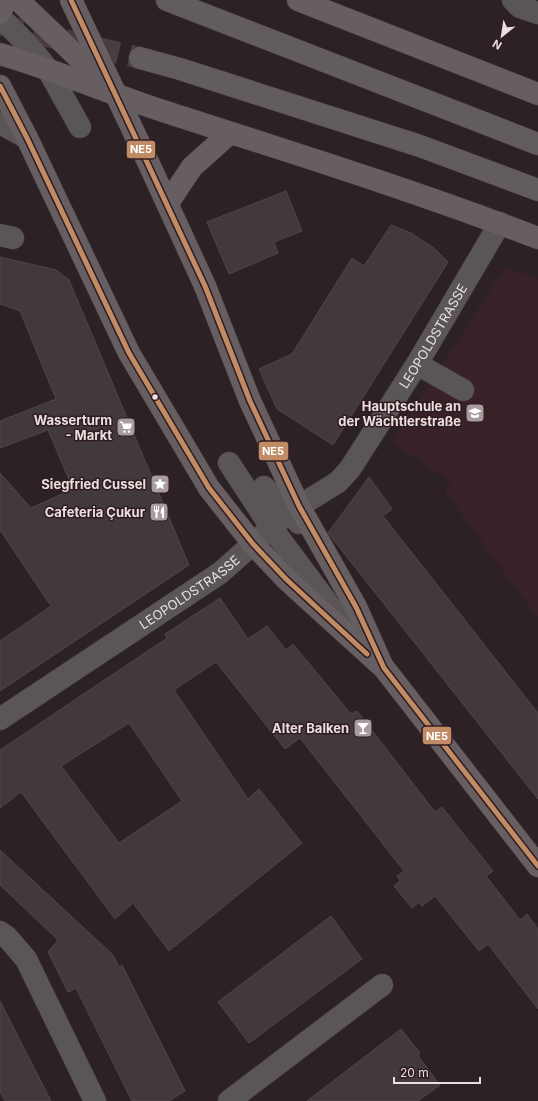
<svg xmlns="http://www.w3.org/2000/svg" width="538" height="1101" viewBox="0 0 538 1101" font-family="Inter,sans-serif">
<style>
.built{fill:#392227}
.building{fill:#42393b;stroke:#504649;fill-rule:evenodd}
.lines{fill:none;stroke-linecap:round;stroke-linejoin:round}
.highway-tunnel{stroke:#493d40;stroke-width:22;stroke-dasharray:22 11;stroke-linecap:butt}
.minor-casing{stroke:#463c3f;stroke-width:23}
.major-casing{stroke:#463c3f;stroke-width:23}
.highway-casing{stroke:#463c3f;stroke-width:23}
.minor{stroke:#5a5656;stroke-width:22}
.major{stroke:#665e60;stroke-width:22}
.highway{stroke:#635c5d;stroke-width:22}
.bus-1-casing{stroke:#301d21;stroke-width:8}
.bus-1{stroke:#c18c65;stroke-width:5}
.bus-dot{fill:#ebdee0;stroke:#301d21;stroke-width:1.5}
.labels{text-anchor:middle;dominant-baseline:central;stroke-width:3;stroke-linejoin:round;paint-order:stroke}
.street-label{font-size:13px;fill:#ebdee0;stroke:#301d21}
.poi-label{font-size:13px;font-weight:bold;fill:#ebdee0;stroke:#301d21;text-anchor:end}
.line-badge{stroke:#301d21;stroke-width:1.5}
.badge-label{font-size:11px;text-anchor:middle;font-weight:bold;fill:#fff}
</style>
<rect width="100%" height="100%" fill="#2c2124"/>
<polygon class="built" points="505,267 538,279 538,618 445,492 451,481 392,443"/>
<g class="building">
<polygon points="286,191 302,231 274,242 278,253 229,274 207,222"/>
<polygon points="391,225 411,233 435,249 448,262 333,445 277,409 259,369 292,354 352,258 364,266"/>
<polygon points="0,257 56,270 69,280 189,565 0,691 0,641 51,606 0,530 0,473 31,508 73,489 48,430 0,448 0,421 56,399 20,311 0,304"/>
<polygon points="369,477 392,509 383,516 538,713 538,799 328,533"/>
<path d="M 220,598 L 248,639 L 267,626 L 286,650 L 293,644 L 351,714 L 357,711 L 435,812 L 442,807 L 493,871 L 486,876 L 520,920 L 527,914 L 538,929 L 538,1009 L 488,944 L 479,951 L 435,896 L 422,906 L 419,902 L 412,908 L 394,886 L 400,881 L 397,876 L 404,871 L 300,738 L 285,749 L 216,662 L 174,690 L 248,799 L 259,789 L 302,843 L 169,951 L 133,903 L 115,919 L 21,792 L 0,808 L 0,750 L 167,638 L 165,634 ZM 129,723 L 182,801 L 119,843 L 61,766 Z"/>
<polygon points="0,850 113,955 119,967 122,965 185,1091 169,1101 132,1101 76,988 68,992 48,952 58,940 0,885"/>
<polygon points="331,916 362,959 249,1043 218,1002"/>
<polygon points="0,1001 51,1101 5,1101 0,1092"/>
<polygon points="401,1029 420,1053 418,1056 440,1085 418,1101 307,1101"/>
</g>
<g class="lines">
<polyline class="highway-tunnel" points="1,25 140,58"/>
<g class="minor-casing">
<g id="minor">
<polyline points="513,0 520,7 538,13"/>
<polyline points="0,17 29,46 47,68 80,127"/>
<polyline points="0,123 27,138"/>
<polyline points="0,235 13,238"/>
<polyline points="417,364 463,390"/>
<polyline points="229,463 271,527 344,625"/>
<polyline points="264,487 299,523"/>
<path id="s1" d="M 0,719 L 220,573 L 288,513 L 338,482 L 350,469 L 417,364 L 500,223"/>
<polyline points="0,932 7,937 26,959 95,1101"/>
<polyline points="229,1101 382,985"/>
</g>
</g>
<g class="major-casing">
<g id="major">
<polyline points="18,0 105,83"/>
<polyline points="71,0 149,164 205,286 250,401 299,506 356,607 382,665"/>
<polyline points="298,0 538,94"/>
<polyline points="0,13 6,0"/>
<path d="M 0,54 C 56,70 110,94 166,112 C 290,152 416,191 538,238"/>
<polyline points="0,86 27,138 129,353 209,488 253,544 286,579 384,668 538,866"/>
<polyline points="168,203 192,167 230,133"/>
</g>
</g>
<g class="highway-casing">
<g id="highway">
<polyline points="167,0 538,144"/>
<polyline points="140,58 180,69 420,146 538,190"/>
</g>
</g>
<use href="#minor" class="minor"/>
<use href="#major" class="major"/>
<use href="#highway" class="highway"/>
<g class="bus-1-casing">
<g id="bus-1">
<polyline points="71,0 205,286 250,401 299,506 356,607 384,668 538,866"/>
<polyline points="0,86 27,138 129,353 209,488 253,544 286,579 367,654"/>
</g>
</g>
<use href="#bus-1" class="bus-1"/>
</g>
<defs>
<g id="school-square" transform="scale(1)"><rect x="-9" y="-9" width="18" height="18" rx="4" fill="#a89c9e" stroke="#301d21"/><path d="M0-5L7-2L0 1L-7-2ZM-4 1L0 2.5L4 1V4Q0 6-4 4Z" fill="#fff"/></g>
<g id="supermarket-square" transform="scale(1)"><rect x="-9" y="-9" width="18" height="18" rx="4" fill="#a89c9e" stroke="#301d21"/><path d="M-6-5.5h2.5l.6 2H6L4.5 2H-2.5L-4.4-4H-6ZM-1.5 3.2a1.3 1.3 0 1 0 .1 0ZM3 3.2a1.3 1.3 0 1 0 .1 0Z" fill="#fff"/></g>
<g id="sight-square" transform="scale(1)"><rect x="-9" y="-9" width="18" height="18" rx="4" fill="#a89c9e" stroke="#301d21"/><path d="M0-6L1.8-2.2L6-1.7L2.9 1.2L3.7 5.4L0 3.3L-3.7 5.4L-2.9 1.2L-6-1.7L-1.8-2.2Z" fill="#fff"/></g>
<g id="restaurant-square" transform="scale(1)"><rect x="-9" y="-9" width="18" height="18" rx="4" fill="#a89c9e" stroke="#301d21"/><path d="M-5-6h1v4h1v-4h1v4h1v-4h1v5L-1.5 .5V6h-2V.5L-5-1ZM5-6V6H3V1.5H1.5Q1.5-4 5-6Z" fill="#fff"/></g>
<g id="bar-square" transform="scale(1)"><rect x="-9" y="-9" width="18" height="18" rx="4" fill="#a89c9e" stroke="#301d21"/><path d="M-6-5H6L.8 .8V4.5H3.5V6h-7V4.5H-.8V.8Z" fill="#fff"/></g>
</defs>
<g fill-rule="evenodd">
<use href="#school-square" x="475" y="413"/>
<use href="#supermarket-square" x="126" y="427"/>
<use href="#sight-square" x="160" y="484"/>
<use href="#restaurant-square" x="159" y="512"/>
<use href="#bar-square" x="363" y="728"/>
</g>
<circle class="bus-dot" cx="155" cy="397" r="3.5"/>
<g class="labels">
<g class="street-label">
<text stroke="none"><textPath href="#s1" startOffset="588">LEOPOLDSTRASSE</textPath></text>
<text stroke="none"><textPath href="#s1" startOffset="228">LEOPOLDSTRASSE</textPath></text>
</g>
<g class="poi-label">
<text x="461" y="406">Hauptschule an<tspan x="461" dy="15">der Wächtlerstraße</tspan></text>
<text x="112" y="420">Wasserturm<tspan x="112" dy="15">- Markt</tspan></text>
<text x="146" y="484">Siegfried Cussel</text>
<text x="145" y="512">Cafeteria Çukur</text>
<text x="349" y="728">Alter Balken</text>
</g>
</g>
<g class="line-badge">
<rect x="126" y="140" width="30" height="19" rx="4" fill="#c18c65"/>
<rect x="258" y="441" width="31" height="20" rx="4" fill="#c18c65"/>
<rect x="422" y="726" width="30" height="19" rx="4" fill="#c18c65"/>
</g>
<g class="badge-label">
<text x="141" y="153">NE5</text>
<text x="273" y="455">NE5</text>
<text x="437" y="740">NE5</text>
</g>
<g transform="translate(502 36) rotate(210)" stroke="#301d21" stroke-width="3" paint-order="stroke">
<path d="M0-3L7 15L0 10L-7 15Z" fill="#ebdee0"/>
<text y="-6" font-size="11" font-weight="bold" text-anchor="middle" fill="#ebdee0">N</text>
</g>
<path d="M394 1077v6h86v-6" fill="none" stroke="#ebdee0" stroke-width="2"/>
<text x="400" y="1077" font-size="12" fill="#ebdee0" stroke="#301d21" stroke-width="3" paint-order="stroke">20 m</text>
</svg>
